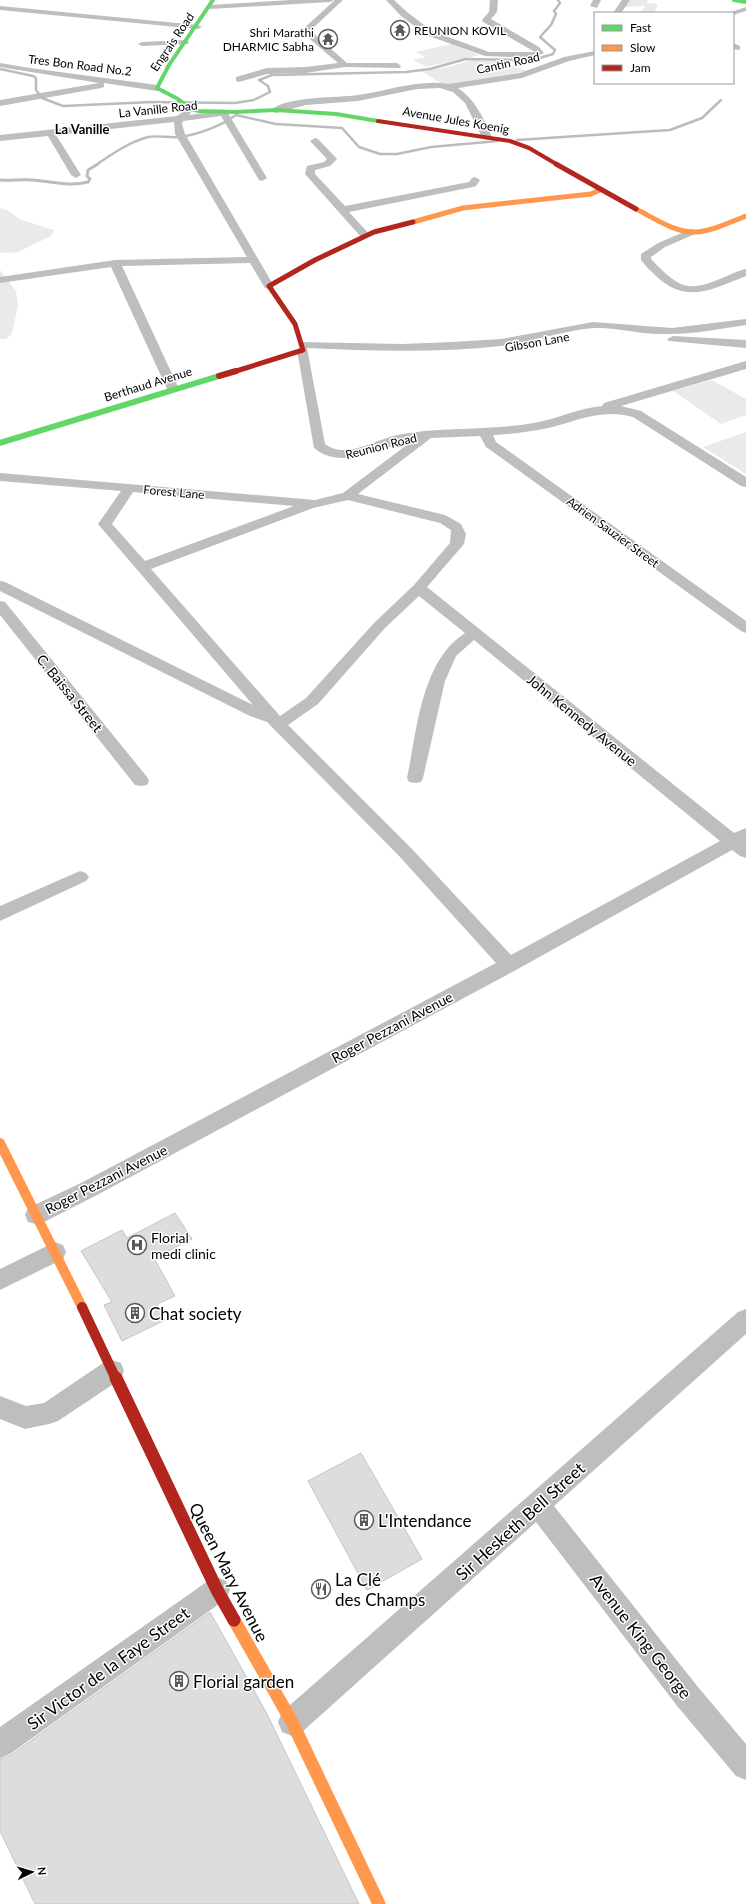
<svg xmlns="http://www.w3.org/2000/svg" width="746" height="1904" viewBox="0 0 746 1904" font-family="Lato,sans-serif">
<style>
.green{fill:#eaeaea}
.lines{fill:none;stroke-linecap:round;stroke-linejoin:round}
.stream-far1{stroke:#bcbcbc;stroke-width:2.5}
.stream{stroke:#bcbcbc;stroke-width:3}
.building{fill:#ddd;stroke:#c5c5c5}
.street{fill:#bebebe;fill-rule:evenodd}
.fast-far1{stroke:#63d668;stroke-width:4}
.fast{stroke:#63d668;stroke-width:6}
.slow-far2{stroke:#ff974d;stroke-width:5}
.slow-far1{stroke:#ff974d;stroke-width:10}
.slow{stroke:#ff974d;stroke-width:13}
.jam-far4{stroke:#b3261e;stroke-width:4}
.jam-far3{stroke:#b3261e;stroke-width:5}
.jam-far2{stroke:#b3261e;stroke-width:6}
.jam-far1{stroke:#b3261e;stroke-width:10}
.jam{stroke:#b3261e;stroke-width:13}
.labels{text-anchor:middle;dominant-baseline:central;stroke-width:3;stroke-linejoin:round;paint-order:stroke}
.far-poi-label{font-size:12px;fill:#000;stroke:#fff;text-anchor:start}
.far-street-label{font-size:12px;fill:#000;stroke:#fff}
.far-neighbourhood-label{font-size:13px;font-weight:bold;fill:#000;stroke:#fff}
.street-label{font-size:14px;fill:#000;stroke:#fff}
.poi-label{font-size:14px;fill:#000;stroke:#fff;text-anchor:start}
.near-poi-label{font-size:17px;fill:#000;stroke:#fff;text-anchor:start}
.near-street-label{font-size:17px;fill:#000;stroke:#fff}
</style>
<rect width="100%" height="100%" fill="#fff"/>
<g class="green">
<polygon points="628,0 648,0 647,3 658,4 654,13 641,13 645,6 624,7"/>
<polygon points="452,44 479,55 427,67 412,60 426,57 415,52"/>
<polygon points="474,60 495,60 527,71 445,86 421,71 443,68"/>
<polygon points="0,208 7,210 21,220 54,230 51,236 18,252 0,253"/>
<polygon points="0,270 16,291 18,306 12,333 6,339 0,339"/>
<polygon points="712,380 746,399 746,415 721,424 673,391"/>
<polygon points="746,432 746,474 703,447"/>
</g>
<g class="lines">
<g class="stream-far1">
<polyline points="0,69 33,76 36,78 36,90 42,98 63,106 152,102 235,103 254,100 270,92 268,86 259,80 272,75 406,72 430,69 466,59 533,60 553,54 555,50 540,37 551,25 556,14 554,11 560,3 558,0"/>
<polyline points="517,140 670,130 702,118 721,100"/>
<path d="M 96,165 C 112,154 129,142 148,137 C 158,135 168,138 179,137 C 197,135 221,126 236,115 L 276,124 L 342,128 L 359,147 L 380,154 L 397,154 L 431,147 L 498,141"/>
</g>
<path class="stream" d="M 0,180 C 11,181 21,179 32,180 C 51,181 68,187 88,182 L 90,179 L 87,176 L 88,170 L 98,164"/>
</g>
<g class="building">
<polygon points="175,1213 192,1239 154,1258 175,1296 157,1304 165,1320 122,1341 104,1305 112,1302 81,1251 122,1230 127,1238"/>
<polygon points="361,1453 422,1559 367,1590 308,1481"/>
<polygon points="210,1612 266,1712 359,1904 35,1904 0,1831 0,1759 11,1755"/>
</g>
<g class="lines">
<g class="street">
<polygon points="291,0 334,0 330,2 210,9 206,7 210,5"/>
<polygon points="335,0 343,0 311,30 312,32 347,63 397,63 401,66 400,68 345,67 306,73 267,74 239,82 236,81 236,77 267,68 306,67 338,63 305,35 303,29"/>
<polygon points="386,0 394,0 407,12 432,31 489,52 535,52 483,22 482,20 489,12 490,0 498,0 497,12 491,19 539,47 544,53 533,58 485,56 426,35 401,16"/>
<polygon points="593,0 601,0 597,8 590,6"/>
<polygon points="622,0 630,0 621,13 613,13"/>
<polygon points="0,6 198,25 202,27 198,29 0,10"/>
<polygon points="746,7 746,11 733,15 733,13 728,13"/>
<polygon points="185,40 189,42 188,44 142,46 138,44 142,42"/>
<polygon points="733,43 740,46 740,50 733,49"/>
<path d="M 595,51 L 595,55 L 569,61 L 522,78 L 458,88 C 475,99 484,119 492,137 L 487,140 L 482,137 L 465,103 L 453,92 L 440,88 L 417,89 L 358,101 L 306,105 L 276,113 L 272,110 C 284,96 338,98 358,95 C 388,91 418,79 449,84 L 520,73 L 564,57 Z"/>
<polygon points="0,63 30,68 157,85 161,88 157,91 104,83 104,87 101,88 0,106 0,100 99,83 0,67"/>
<polygon points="188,108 192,111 189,115 226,110 267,178 262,181 259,180 221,116 183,121 182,124 185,134 274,286 269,289 265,288 250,263 122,266 179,389 173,393 167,389 111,267 0,283 0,277 115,260 247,257 175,134 174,122 56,135 81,175 76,178 71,175 48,136 0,141 0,135 177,116"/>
<polygon points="315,138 318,139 337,159 330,166 315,170 315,174 345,206 469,182 472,178 475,177 480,180 476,186 473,187 349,212 370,235 365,238 361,237 305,174 307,166 324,162 327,159 310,141"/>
<path d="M 691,229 L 695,230 L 696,232 L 695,234 L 665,247 L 651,257 L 651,259 C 659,267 667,276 677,282 C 698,295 725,274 746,269 L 746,276 C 712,289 687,305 656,276 C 651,271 645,266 641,260 L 641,254 L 658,243 Z"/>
<path d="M 746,319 L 746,325 C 718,329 690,335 662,334 C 639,334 616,327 593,328 C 561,331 532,342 501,346 C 437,353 371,351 307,348 L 325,444 C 346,460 374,440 397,435 C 442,426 489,431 534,423 C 557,419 578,408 602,406 L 604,403 L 746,361 L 746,369 L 621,406 L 641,411 L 746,477 L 746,487 L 741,486 L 633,417 C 602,408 577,421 548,428 C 530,432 511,434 493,435 L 496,442 L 746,621 L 746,633 L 741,631 L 486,447 L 480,436 L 431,438 L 358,494 L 445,515 L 461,524 L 466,534 L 464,544 L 427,587 L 734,833 L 746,828 L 746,858 L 740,856 L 732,850 L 516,970 L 97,1195 L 44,1222 L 36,1224 L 28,1222 L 25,1215 L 28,1208 L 81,1183 L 496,963 L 400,857 L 267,722 L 250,716 L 0,591 L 0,581 L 5,582 L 253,705 L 98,524 L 121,491 L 0,481 L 0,473 L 315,500 L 343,493 L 412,441 L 346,458 C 333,458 324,456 314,448 L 297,350 L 301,347 L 298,344 L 300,342 L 402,344 L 452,342 L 501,339 L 593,322 L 672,328 ZM 133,492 L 294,506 L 145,561 L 112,524 ZM 348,500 L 440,523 L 451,530 L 450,543 L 414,585 L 375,622 L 306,698 L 280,716 L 151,569 L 313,508 ZM 419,596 L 465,633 C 421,661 417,731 407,778 L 409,782 L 415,783 L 421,782 L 423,778 L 445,681 L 456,656 L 474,640 L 720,841 L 511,955 L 412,849 L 288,725 L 318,704 L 385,628 Z"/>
<polygon points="673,336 746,340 746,348 669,341 667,339"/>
<polygon points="0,601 5,602 147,777 149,781 147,785 141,786 135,785 0,615"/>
<polygon points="80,871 86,873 89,877 86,881 0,921 0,906"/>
<polygon points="55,1242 63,1245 66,1252 63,1259 0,1290 0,1269"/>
<polygon points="746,1309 746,1334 554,1506 698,1687 746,1744 746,1780 736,1776 678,1707 536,1522 302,1732 292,1736 282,1732 278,1722 282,1712 738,1312"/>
<polygon points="112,1360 121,1363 124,1371 121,1379 58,1421 49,1424 25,1429 0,1419 0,1396 26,1406 44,1403 103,1363"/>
<polygon points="217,1577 226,1581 230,1590 226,1599 10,1754 0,1758 0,1727 208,1581"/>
</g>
<g class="fast-far1">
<polyline points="213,0 169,65 157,88 178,99 191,109 199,111 236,112 276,110 336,114 378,121"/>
<polyline points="734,0 746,2"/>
</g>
<polyline class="fast" points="0,443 219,376"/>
<g class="slow-far2">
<path d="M 636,209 C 654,218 675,233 696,232 C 713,231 730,222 746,216"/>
<polyline points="413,222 463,208 591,194 600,190"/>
</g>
<polyline class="slow-far1" points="0,1143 82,1307"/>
<polyline class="slow" points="234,1620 292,1722 379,1904"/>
<polyline class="jam-far4" points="378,121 510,141 529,148 558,165"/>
<g class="jam-far3">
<polyline points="556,164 636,209"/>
<polyline points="233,372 303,350 295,324 269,286 315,260 374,232 413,222"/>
</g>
<polyline class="jam-far2" points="219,376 236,371"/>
<polyline class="jam-far1" points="82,1307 116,1379"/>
<polyline class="jam" points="116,1378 217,1590 234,1620"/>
</g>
<defs>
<g id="temple-ring" transform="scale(1)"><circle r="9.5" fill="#fff" stroke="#595959" stroke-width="1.5"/><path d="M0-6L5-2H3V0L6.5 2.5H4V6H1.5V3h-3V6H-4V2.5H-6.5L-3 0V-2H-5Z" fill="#595959"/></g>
<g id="hospital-ring" transform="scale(1)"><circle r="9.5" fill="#fff" stroke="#595959" stroke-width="1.5"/><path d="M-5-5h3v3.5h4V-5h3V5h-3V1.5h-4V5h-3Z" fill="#595959"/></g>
<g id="building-ring" transform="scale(1)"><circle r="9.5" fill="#fff" stroke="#595959" stroke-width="1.5"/><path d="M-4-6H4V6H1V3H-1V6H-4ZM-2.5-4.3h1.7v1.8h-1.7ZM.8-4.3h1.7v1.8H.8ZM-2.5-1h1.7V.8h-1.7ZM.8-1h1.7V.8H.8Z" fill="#595959"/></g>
<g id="restaurant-ring" transform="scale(1)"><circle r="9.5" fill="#fff" stroke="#595959" stroke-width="1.5"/><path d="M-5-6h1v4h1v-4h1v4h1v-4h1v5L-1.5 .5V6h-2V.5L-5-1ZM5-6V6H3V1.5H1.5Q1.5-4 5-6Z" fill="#595959"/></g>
</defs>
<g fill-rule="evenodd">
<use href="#temple-ring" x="400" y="30"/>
<use href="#temple-ring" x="328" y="39"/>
<use href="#hospital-ring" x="137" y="1245"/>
<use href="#building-ring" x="135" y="1313"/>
<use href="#building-ring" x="364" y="1520"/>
<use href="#restaurant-ring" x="321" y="1589"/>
<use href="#building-ring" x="179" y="1681"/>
</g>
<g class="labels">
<g class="far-poi-label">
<text x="414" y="30">REUNION KOVIL</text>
<text x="314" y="32" text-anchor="end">Shri Marathi<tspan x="314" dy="14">DHARMIC Sabha</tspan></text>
</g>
<g class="far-street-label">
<text transform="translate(172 42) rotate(-56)">Engrais Road</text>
<text transform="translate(508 63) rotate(-12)">Cantin Road</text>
<text transform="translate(80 65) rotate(7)">Tres Bon Road No.2</text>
<text transform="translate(158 109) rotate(-6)">La Vanille Road</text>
<text transform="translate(456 120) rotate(10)">Avenue Jules Koenig</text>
<text transform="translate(537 342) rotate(-10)">Gibson Lane</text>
<text transform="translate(148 384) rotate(-17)">Berthaud Avenue</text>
<text transform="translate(381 446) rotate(-14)">Reunion Road</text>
<text transform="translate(174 492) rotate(5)">Forest Lane</text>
<text transform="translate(613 532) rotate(36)">Adrien Sauzier Street</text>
</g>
<g class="far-neighbourhood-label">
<text x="82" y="129">La Vanille</text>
</g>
<g class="street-label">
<text transform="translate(70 693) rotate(51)">C. Baissa Street</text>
<text transform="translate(582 720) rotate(39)">John Kennedy Avenue</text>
<text transform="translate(392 1027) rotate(-28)">Roger Pezzani Avenue</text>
<text transform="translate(106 1179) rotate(-27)">Roger Pezzani Avenue</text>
</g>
<g class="poi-label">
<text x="151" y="1237">Florial<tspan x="151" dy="16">medi clinic</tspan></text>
</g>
<g class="near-poi-label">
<text x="149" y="1313">Chat society</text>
<text x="378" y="1520">L'Intendance</text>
<text x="335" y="1579">La Clé<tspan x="335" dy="20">des Champs</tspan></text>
<text x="193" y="1681">Florial garden</text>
</g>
<g class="near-street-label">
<text transform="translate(520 1521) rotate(-42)">Sir Hesketh Bell Street</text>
<text transform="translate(229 1572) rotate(63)">Queen Mary Avenue</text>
<text transform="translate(641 1636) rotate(52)">Avenue King George</text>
<text transform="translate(108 1668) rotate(-36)">Sir Victor de la Faye Street</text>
</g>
</g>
<rect x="594" y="12" width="140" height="72" fill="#ffffff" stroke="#999999"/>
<rect x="602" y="25" width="20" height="6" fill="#63d668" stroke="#999999"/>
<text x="630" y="32" font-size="12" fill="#000000">Fast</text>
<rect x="602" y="45" width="20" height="6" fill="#ff974d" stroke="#999999"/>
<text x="630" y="52" font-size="12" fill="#000000">Slow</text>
<rect x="602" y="65" width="20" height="6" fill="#b3261e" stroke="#999999"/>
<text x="630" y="72" font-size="12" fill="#000000">Jam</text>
<g transform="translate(32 1872) rotate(85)" stroke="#ffffff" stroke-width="3" paint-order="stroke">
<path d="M0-3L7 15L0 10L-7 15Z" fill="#000000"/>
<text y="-6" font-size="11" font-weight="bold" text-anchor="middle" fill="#000000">N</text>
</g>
</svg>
